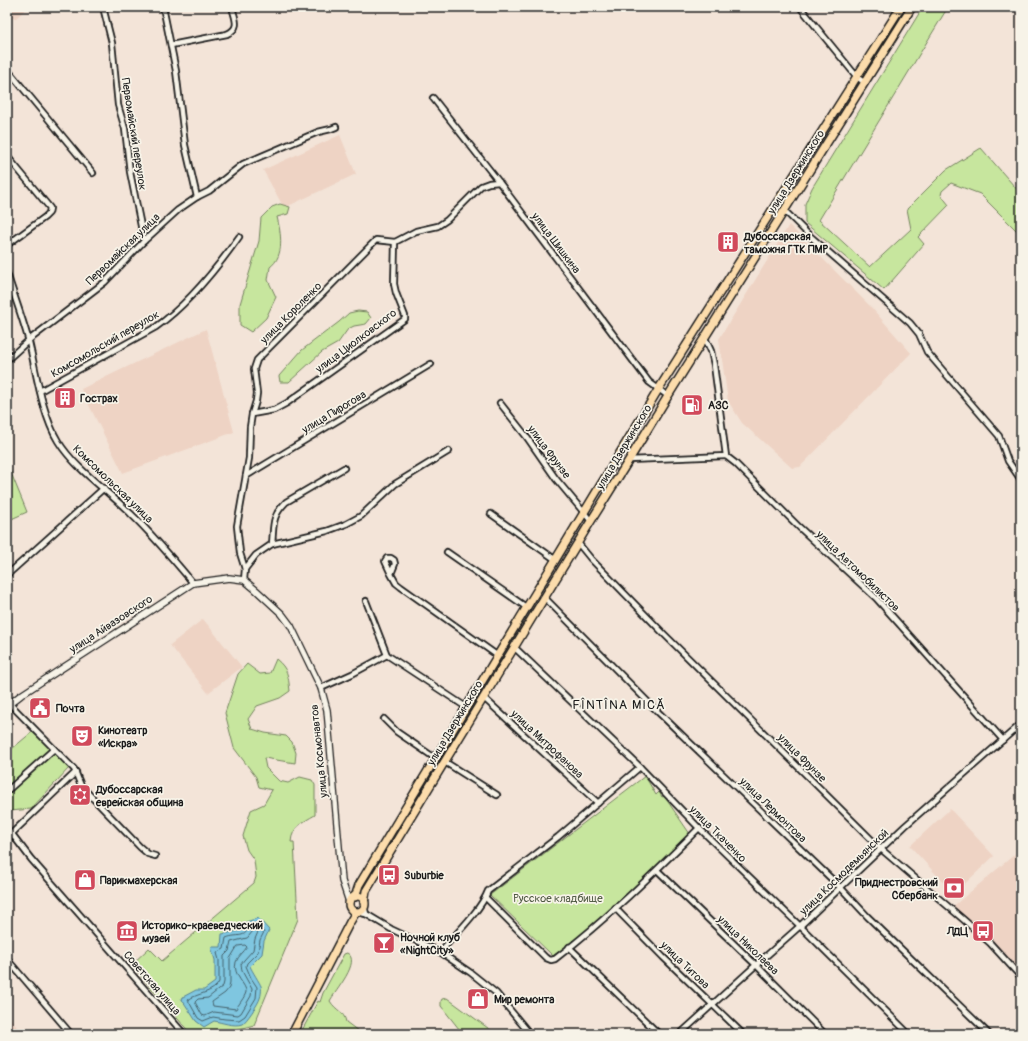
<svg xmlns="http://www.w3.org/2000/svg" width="1028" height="1041" viewBox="0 0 1028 1041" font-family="Pangolin,sans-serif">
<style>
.built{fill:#eed3c4}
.green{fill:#c7e69e;stroke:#72815d}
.water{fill:#7fc6e0;stroke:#578292}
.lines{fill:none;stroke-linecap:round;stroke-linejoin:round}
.shore{stroke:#44606a;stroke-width:1}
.minor-casing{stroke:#1c1c1c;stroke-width:8}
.tertiary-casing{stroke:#1c1c1c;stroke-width:8}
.trunk-casing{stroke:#1c1c1c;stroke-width:10}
.minor{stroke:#f7f3e8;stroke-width:4.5}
.tertiary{stroke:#f7f3e8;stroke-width:5.5}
.trunk{stroke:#fcdcac;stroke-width:7}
.labels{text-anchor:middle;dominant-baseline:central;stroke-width:3.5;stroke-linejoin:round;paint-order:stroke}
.street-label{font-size:11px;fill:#1c1c1c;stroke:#f7f3e8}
.poi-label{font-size:11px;font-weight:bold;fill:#1c1c1c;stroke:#f7f3e8;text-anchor:start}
.park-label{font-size:11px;fill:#4f5943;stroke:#f7f3e8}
.quarter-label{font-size:13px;letter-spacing:1px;fill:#1c1c1c;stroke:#f7f3e8}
</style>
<rect width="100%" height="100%" fill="#f3e4d8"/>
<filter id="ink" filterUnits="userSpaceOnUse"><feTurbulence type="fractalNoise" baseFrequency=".025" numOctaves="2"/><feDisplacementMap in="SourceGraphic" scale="8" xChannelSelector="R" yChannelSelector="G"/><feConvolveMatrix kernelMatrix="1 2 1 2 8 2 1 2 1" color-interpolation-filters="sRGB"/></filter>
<g filter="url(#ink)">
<g class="built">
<polygon points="7,7 28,7 15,19 7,15"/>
<polygon points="340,135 356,174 284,208 263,170"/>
<polygon points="789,225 870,306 911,353 800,467 792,468 742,423 728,401 719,339"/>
<polygon points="206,329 234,432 123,473 81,389"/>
<polygon points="203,619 242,667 208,693 170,645"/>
<polygon points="950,809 994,856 954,894 910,846"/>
<polygon points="1021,849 1021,978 950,909"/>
<polygon points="7,1012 21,1034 7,1034"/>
</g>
<g class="green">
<polygon points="923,7 948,7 819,220 870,267 911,229 907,209 946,170 981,148 1021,194 1021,235 980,194 951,183 942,191 941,195 949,205 918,237 924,244 884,290 805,223 805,204 812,188"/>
<path d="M 280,204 L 290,207 L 288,214 L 277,217 C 281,233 285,256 270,267 L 268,280 L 276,297 L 266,318 L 251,332 L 240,325 L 240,304 L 259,241 L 261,218 L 272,207 Z"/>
<polygon points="358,311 367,312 371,318 366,324 354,326 348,329 338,343 322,352 289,382 280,382 279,376 302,350 339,322 349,313"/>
<polygon points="7,463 27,512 7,521"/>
<path d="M 276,659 C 288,669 288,675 290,691 L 280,698 L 257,706 L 248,719 L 252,729 L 265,733 L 286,736 L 292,742 L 296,753 L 295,763 L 264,758 L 266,768 L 279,781 L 288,783 L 300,777 L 312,780 L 315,785 L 315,815 C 303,822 292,827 291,842 L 294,842 L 298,919 L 254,1025 L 227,1032 L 225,1034 L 191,1034 L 131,965 L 149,948 L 162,961 L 254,883 L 256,877 L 254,860 L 247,850 L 243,836 L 251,810 L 264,804 L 272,790 L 259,787 L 256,777 L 234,748 L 225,713 L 238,674 L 247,664 L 260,674 L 270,673 Z"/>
<polygon points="32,732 51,748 69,768 31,809 10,811 7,808 7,753"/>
<polygon points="645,776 656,795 659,792 662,797 664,796 690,834 620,901 587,931 553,956 490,895"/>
<path d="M 347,953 C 362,961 335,991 330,1001 C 336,1011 344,1011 346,1022 L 362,1034 L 300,1034 L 318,1001 L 320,1002 L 323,993 L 344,954 Z"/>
<polygon points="447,998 492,1031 494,1034 463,1034 441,1006 441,1001 442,999"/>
</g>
<path class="water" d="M 258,918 L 269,930 L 264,941 L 262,954 L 250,966 C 252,971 260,983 261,986 C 262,988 261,996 260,998 C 259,1003 246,1022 242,1024 C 234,1027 221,1022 214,1021 L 204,1027 L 196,1021 L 181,998 L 196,990 L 204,990 L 215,982 L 215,960 L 211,947 L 221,947 L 222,934 L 244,930 L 246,922 Z"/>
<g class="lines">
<g class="shore">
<path d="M 255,923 L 257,924 L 264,932 L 260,940 L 258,952 L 247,963 L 246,966 L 251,978 L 257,987 L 256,998 L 245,1016 L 239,1020 L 225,1019 L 213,1017 L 203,1021 L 198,1018 L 188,1000 C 197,993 214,993 219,982 L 219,960 L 217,953 L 224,949 L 226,938 C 238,933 245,940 250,925 Z"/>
<polygon points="255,929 258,932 255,939 253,950 244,960 241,964 242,971 252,989 251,996 241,1013 238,1015 214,1012 205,1016 202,1015 195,1002 198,999 208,998 223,986 224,982 224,956 229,951 231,942 247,938"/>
<path d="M 238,946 L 245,945 L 247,947 C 244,952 238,956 236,962 C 232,975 247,985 246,992 C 245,997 238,1005 236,1009 L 213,1006 L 212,1002 L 225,993 L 229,988 L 230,982 L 230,959 Z"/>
</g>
<g class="minor-casing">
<g id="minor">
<polyline points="103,7 112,43 118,105 125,129 130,172 144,241"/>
<polyline points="163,7 176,71 185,145 197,197"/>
<polyline points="800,7 857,77 865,83"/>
<path d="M 171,45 L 227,34 C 241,28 235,19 232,7"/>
<polyline points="7,69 93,173"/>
<polyline points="433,98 499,182 649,382 668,396"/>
<polyline points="7,156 50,208 49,213 45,217 7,245"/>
<polyline points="784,210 810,236 910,323 919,334 927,352 999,436 1008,461 1021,480"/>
<path d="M 7,273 C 14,296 23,319 29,342 C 36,371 42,415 58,441 C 75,469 107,490 130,513 C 153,535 173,559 193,583"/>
<polyline points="7,360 29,340 105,282 144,241 178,210 197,197 209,191 243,164 318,132 331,129 336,127"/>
<path d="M 40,391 L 156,327 C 187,305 217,268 239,237"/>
<polyline points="500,403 526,436 556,479 591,521"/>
<polyline points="252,414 274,410 287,403 405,319 405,316 396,293 394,284 395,242"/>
<polyline points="726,456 735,463 799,527 876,598 1003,740"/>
<polyline points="629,460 726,456 714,365 711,351 705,338"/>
<polyline points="246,476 431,364"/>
<polyline points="491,514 556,560"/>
<polyline points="578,543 591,559 664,634 881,849 964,920 990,943 1021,977"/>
<path d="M 272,544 C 274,525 271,517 286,502 L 344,468"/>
<polyline points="447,552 526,607"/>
<polyline points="245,569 256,555 272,544 327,531 346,524 361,516 395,484 449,451"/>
<polyline points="391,574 385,561 387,558 391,558 394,560 395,564 391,574 396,583 401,587 498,656"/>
<polyline points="7,575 104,488"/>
<polyline points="244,580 245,569 240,553 237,526 249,458 250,427 252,414 256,401 257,393 254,369 257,360 376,240 395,242 416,231 438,226 447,220 481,186 489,183 499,182"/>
<polyline points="545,598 658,712 840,887 868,917 989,1034"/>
<polyline points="366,601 387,655"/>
<polyline points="514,647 640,767 699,828 800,926 909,1034"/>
<polyline points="321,688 352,674 387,655 466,707"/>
<polyline points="484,698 598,803"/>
<path d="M 10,704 L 74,769 C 78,776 78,782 83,788 L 140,847 L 148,854 L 155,856"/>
<polyline points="384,719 397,732 435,758"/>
<polyline points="445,762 497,795"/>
<polyline points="7,791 54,749"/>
<polyline points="12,834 31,859 184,1034"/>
<polyline points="7,838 76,772"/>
<polyline points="657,870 756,965 825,1034"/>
<path d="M 486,898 L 546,958 L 551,960 L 555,959 C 606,920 653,874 699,828"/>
<polyline points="364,905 366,914"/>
<polyline points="615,908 663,957 743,1034"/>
<polyline points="356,912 366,914 391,929 440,952 471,973 496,993 530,1034"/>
<polyline points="569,947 659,1034"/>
<path d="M 440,952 C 454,936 481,910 488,891 L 558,837 L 640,767"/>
<polyline points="7,959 71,1034"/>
<polyline points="680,1034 756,965 800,926 905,826 1021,724"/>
</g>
</g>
<g class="tertiary-casing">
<polyline id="tertiary" points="7,706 21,695 193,583 229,578 244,580 256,590 282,614 291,626 321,688 327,710 342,881 349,902"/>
</g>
<g class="trunk-casing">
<g id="trunk">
<circle cx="357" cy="904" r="8"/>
<polyline points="355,897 359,885 658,390 901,7"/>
<polyline points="364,903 366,891 591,521 629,460 668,396 912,7"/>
<polyline points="292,1034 350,922 356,912"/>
</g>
</g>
<use href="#minor" class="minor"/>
<use href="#tertiary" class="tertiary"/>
<use href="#trunk" class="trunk"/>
</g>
</g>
<defs>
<g id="building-square" transform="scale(1.15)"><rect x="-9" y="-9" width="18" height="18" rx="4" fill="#d1495b" stroke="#f7f3e8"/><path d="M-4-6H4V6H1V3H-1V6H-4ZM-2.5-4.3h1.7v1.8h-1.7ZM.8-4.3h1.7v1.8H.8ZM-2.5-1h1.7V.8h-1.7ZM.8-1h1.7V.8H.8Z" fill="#fff"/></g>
<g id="fuel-square" transform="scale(1.15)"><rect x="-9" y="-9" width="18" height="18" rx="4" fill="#d1495b" stroke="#f7f3e8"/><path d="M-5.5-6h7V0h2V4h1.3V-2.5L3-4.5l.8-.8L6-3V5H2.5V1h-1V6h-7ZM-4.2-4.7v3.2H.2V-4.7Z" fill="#fff"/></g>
<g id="civic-square" transform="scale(1.15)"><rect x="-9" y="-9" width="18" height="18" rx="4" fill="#d1495b" stroke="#f7f3e8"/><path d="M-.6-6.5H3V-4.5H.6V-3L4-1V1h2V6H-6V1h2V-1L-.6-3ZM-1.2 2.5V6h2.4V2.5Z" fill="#fff"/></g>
<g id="theatre-square" transform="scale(1.15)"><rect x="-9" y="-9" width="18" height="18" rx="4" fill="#d1495b" stroke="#f7f3e8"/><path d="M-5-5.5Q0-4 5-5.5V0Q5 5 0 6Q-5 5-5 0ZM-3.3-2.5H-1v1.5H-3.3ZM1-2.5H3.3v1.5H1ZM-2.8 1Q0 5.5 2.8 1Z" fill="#fff"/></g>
<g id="synagogue-square" transform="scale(1.15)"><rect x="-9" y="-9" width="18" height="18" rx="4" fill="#d1495b" stroke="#f7f3e8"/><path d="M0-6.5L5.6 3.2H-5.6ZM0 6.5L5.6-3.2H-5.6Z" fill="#fff"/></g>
<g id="bus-square" transform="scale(1.15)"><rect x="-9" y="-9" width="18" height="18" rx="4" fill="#d1495b" stroke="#f7f3e8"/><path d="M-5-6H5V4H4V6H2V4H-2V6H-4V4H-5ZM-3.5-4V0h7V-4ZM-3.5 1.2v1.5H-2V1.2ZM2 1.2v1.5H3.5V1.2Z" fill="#fff"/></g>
<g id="shop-square" transform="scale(1.15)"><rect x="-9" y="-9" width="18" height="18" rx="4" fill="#d1495b" stroke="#f7f3e8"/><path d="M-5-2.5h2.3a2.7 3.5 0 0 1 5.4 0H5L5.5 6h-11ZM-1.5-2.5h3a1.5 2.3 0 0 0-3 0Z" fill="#fff"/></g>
<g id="bank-square" transform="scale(1.15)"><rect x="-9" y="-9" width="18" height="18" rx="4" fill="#d1495b" stroke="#f7f3e8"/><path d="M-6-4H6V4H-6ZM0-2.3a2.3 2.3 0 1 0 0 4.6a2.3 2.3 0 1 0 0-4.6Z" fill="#fff"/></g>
<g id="museum-square" transform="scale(1.15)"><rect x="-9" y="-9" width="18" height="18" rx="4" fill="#d1495b" stroke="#f7f3e8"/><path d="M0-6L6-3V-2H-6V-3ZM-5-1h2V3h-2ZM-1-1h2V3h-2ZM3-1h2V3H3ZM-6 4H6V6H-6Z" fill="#fff"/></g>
<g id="bar-square" transform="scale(1.15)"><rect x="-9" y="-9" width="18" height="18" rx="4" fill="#d1495b" stroke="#f7f3e8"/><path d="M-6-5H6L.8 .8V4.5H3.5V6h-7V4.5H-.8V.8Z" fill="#fff"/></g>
</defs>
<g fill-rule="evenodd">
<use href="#building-square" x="728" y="242"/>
<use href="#building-square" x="65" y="398"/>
<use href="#fuel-square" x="692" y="405"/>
<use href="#civic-square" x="40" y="708"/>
<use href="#theatre-square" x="82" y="736"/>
<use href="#synagogue-square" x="80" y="795"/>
<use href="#bus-square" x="389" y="875"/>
<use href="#shop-square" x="85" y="880"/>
<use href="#bank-square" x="954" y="888"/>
<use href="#museum-square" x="127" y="931"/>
<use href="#bus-square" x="983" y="931"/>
<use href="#bar-square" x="384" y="943"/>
<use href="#shop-square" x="478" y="999"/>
</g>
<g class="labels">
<g class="street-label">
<text transform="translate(134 134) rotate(81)">Первомайский переулок</text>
<text transform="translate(796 172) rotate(-58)">улица Дзержинского</text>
<text transform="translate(556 243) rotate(53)">улица Шишкина</text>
<text transform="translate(123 249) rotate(-44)">Первомайская улица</text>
<text transform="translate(291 313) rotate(-45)">улица Короленко</text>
<text transform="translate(356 341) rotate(-37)">улица Циолковского</text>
<text transform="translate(105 344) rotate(-30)">Комсомольский переулок</text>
<text transform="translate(334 412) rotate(-31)">улица Пирогова</text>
<text transform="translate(624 447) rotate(-59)">улица Дзержинского</text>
<text transform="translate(549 452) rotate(53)">улица Фрунзе</text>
<text transform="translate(113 484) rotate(44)">Комсомольская улица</text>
<text transform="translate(858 571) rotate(44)">улица Автомобилистов</text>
<text transform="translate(111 624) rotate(-33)">улица Айвазовского</text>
<text transform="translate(455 723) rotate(-59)">улица Дзержинского</text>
<text transform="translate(547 744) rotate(43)">улица Митрофанова</text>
<text transform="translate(319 751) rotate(-96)">улица Космонавтов</text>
<text transform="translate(802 758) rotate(45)">улица Фрунзе</text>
<text transform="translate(773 810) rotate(44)">улица Лермонтова</text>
<text transform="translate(718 834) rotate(45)">улица Ткаченко</text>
<text transform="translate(844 872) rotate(-44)">улица Космодемьянской</text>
<text transform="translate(748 945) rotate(44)">улица Николаева</text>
<text transform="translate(685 965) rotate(44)">улица Титова</text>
<text transform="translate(152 983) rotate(49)">Советская улица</text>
</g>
<g class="poi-label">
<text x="744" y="236">Дубоссарская<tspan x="744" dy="13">таможня ГТК ПМР</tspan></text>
<text x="80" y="398">Гострах</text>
<text x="708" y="405">АЗС</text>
<text x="56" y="708">Почта</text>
<text x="98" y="730">Кинотеатр<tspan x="98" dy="13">«Искра»</tspan></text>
<text x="96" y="789">Дубоссарская<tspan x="96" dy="13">еврейская община</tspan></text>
<text x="404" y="875">Suburbie</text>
<text x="100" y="880">Парикмахерская</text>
<text x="938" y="882" text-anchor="end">Приднестровский<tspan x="938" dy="13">Сбербанк</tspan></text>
<text x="142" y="925">Историко-краеведческий<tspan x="142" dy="13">музей</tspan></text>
<text x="968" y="931" text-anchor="end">ЛДЦ</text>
<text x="400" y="937">Ночной клуб<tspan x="400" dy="13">«NightCity»</tspan></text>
<text x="494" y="999">Мир ремонта</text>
</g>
<g class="park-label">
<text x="558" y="898">Русское кладбище</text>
</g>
<g class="quarter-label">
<text x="619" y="705">FÎNTÎNA MICĂ</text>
</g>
</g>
<rect width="1028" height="1041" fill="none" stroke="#f7f3e8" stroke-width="24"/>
<rect x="12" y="12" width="1004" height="1017" fill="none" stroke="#1c1c1c" stroke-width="1.5" filter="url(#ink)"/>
</svg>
